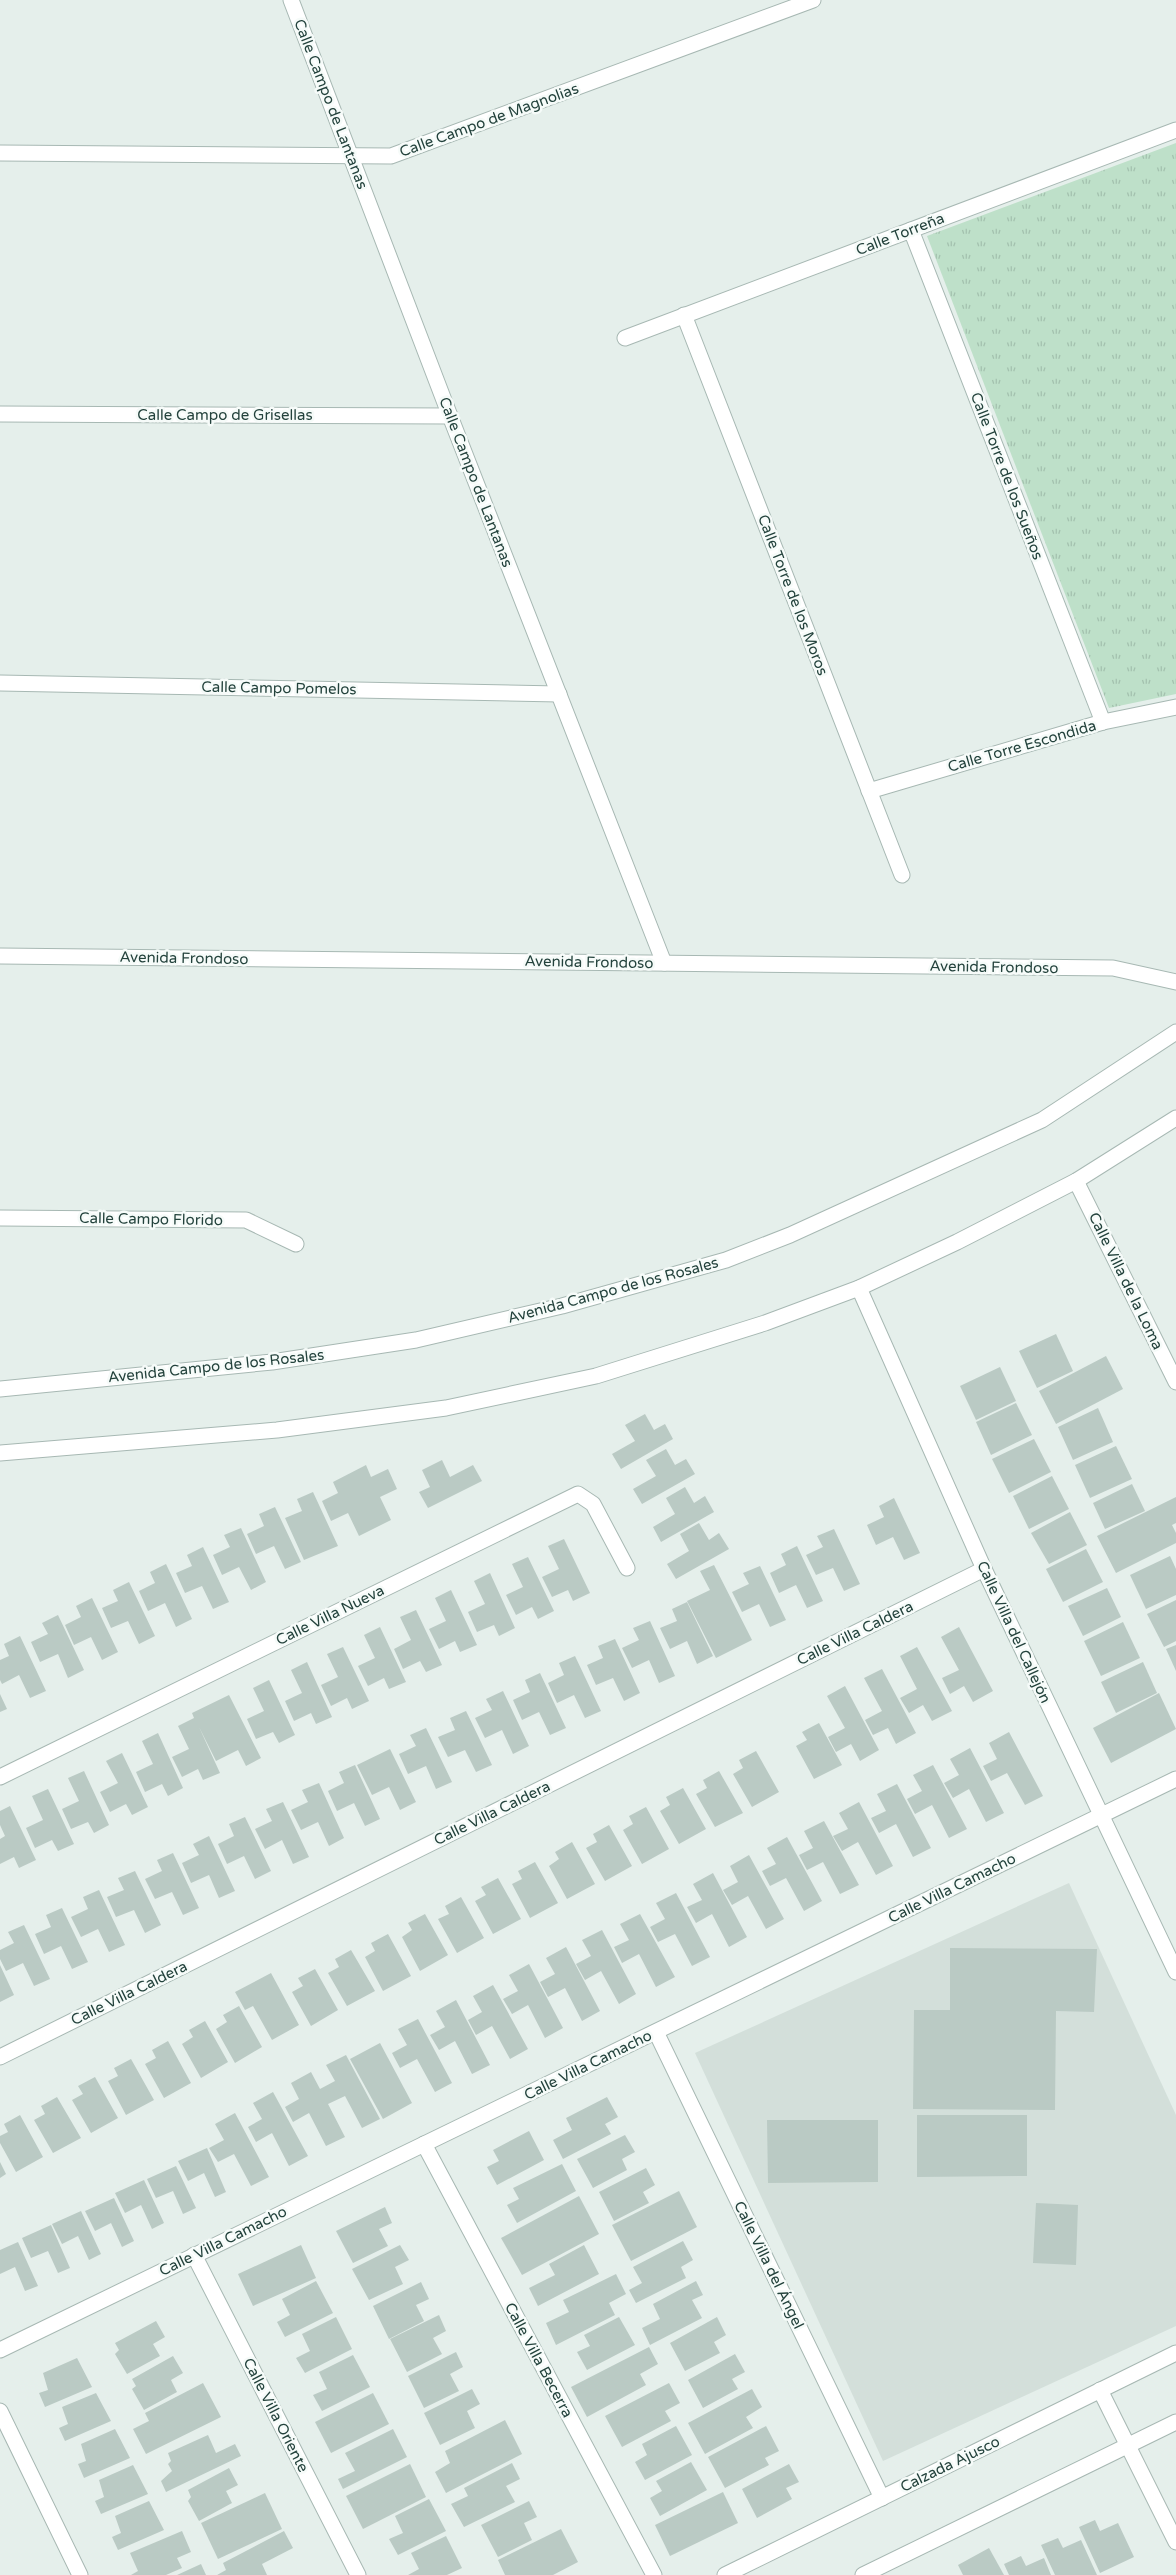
<svg xmlns="http://www.w3.org/2000/svg" width="1176" height="2575" viewBox="0 0 1176 2575" font-family="'Varela Round',sans-serif">
<style>
.built{fill:#d3dfda}
.park{fill:url(#park-tufts)}
.building{fill:#bacac4}
.lines{fill:none;stroke-linecap:round;stroke-linejoin:round}
.minor-casing{stroke:#a7b8b3;stroke-width:17}
.minor{stroke:#fff;stroke-width:15}
.labels{text-anchor:middle;dominant-baseline:central;stroke-width:5;stroke-linejoin:round;paint-order:stroke}
.street-label{font-size:15px;fill:#23423c;stroke:#f6fbf9}
</style>
<defs>
<pattern id="park-tufts" width="24" height="20" patternUnits="userSpaceOnUse" patternTransform="scale(1.25)"><rect width="24" height="20" fill="#bee0c9"/><path d="M3 7l-1-3M5 7V3M7 7l1-3M15 17l-1-3M17 17v-4M19 17l1-3" fill="none" stroke="#a3c1ae"/></pattern>
</defs>
<rect width="100%" height="100%" fill="#e5efeb"/>
<polygon class="built" points="1069,1883 1176,2115 1176,2326 883,2461 695,2053"/>
<polygon class="park" points="1176,143 1176,694 1109,708 927,236"/>
<g class="building">
<polygon points="1056,1334 1073,1371 1037,1388 1019,1351"/>
<polygon points="1106,1356 1123,1389 1056,1424 1039,1391"/>
<polygon points="1000,1367 1016,1401 976,1420 960,1386"/>
<polygon points="1016,1403 1032,1435 991,1455 976,1422"/>
<polygon points="1098,1408 1113,1442 1073,1460 1058,1427"/>
<polygon points="645,1414 654,1430 665,1424 673,1439 621,1469 612,1454 635,1441 625,1425"/>
<polygon points="1034,1439 1051,1472 1009,1493 992,1459"/>
<polygon points="1116,1446 1132,1479 1090,1498 1075,1465"/>
<polygon points="666,1449 675,1465 686,1459 695,1474 642,1504 633,1489 656,1476 646,1460"/>
<polygon points="442,1460 450,1477 473,1465 482,1481 428,1508 419,1492 430,1487 422,1470"/>
<polygon points="366,1465 371,1477 388,1469 397,1489 380,1497 391,1520 359,1536 348,1513 331,1521 322,1501 338,1493 333,1482"/>
<polygon points="1052,1476 1069,1509 1029,1529 1013,1496"/>
<polygon points="1132,1484 1145,1511 1105,1529 1093,1503"/>
<polygon points="685,1487 694,1503 705,1496 714,1512 661,1542 653,1527 675,1514 666,1498"/>
<polygon points="313,1492 338,1546 304,1560 285,1518 302,1511 297,1499"/>
<polygon points="1176,1497 1176,1523 1172,1525 1176,1533 1176,1543 1116,1573 1097,1536"/>
<polygon points="894,1498 920,1553 904,1560 893,1537 876,1545 867,1525 884,1517 879,1506"/>
<polygon points="275,1507 301,1562 285,1569 274,1546 256,1554 247,1534 264,1526 259,1514"/>
<polygon points="1070,1512 1087,1545 1049,1564 1031,1533"/>
<polygon points="699,1523 709,1540 719,1533 729,1549 676,1579 667,1564 689,1551 680,1534"/>
<polygon points="241,1528 266,1582 251,1590 239,1567 222,1575 213,1555 230,1547 224,1535"/>
<polygon points="834,1529 860,1584 844,1591 833,1568 816,1575 806,1555 823,1547 817,1536"/>
<polygon points="564,1539 590,1593 573,1601 568,1590 552,1597 542,1577 559,1569 548,1546"/>
<polygon points="797,1546 823,1601 807,1608 796,1585 779,1593 770,1573 786,1565 781,1554"/>
<polygon points="203,1547 229,1602 213,1609 202,1586 185,1593 176,1573 192,1566 187,1555"/>
<polygon points="1086,1549 1103,1582 1063,1602 1046,1569"/>
<polygon points="1170,1556 1176,1569 1176,1595 1146,1609 1130,1575"/>
<polygon points="528,1557 554,1611 538,1619 532,1607 516,1615 506,1595 523,1587 512,1564"/>
<polygon points="166,1564 192,1619 176,1627 165,1603 148,1611 139,1591 155,1583 150,1572"/>
<polygon points="714,1565 752,1640 716,1658 687,1601 710,1590 700,1571"/>
<polygon points="760,1566 786,1620 770,1627 759,1604 742,1612 732,1592 749,1584 743,1573"/>
<polygon points="490,1573 515,1628 499,1636 494,1625 477,1632 468,1612 485,1604 474,1581"/>
<polygon points="129,1582 155,1636 139,1644 128,1621 111,1628 102,1608 118,1601 113,1590"/>
<polygon points="1107,1588 1121,1617 1083,1636 1068,1606"/>
<polygon points="451,1590 477,1645 460,1652 455,1641 439,1649 429,1629 446,1621 435,1598"/>
<polygon points="92,1598 118,1652 102,1660 91,1637 74,1645 65,1625 81,1617 76,1606"/>
<polygon points="1176,1600 1176,1641 1164,1647 1147,1614"/>
<polygon points="687,1602 713,1656 697,1664 687,1641 670,1649 660,1628 677,1621 672,1609"/>
<polygon points="416,1610 442,1665 426,1672 420,1661 403,1669 394,1649 411,1640 400,1617"/>
<polygon points="58,1615 84,1670 68,1678 58,1654 40,1662 31,1642 48,1634 42,1623"/>
<polygon points="650,1621 675,1676 659,1683 649,1660 632,1668 622,1648 639,1640 633,1628"/>
<polygon points="1123,1622 1140,1658 1101,1676 1084,1641"/>
<polygon points="380,1627 406,1682 389,1689 384,1678 368,1686 358,1666 375,1658 364,1635"/>
<polygon points="959,1627 993,1691 973,1702 964,1686 950,1694 942,1678 959,1670 941,1637"/>
<polygon points="20,1636 46,1691 30,1698 19,1675 2,1684 0,1680 0,1660 9,1656 4,1644"/>
<polygon points="615,1639 640,1693 624,1701 613,1678 596,1685 587,1665 603,1658 598,1646"/>
<polygon points="1176,1645 1176,1671 1166,1649"/>
<polygon points="343,1647 369,1701 352,1709 347,1698 331,1706 321,1685 338,1677 327,1654"/>
<polygon points="917,1647 952,1711 932,1721 923,1705 909,1713 900,1698 917,1689 900,1656"/>
<polygon points="575,1656 601,1711 585,1718 574,1695 557,1703 548,1683 564,1675 559,1663"/>
<polygon points="307,1662 332,1717 316,1724 311,1713 294,1721 285,1701 302,1693 291,1670"/>
<polygon points="1143,1662 1157,1693 1116,1713 1101,1682"/>
<polygon points="882,1669 916,1733 896,1744 888,1728 873,1735 865,1720 882,1711 864,1678"/>
<polygon points="540,1673 566,1728 550,1735 539,1712 522,1720 513,1700 530,1692 525,1680"/>
<polygon points="269,1680 295,1735 279,1743 273,1732 256,1739 247,1719 264,1711 253,1688"/>
<polygon points="845,1686 879,1750 860,1761 851,1744 836,1752 828,1737 845,1728 827,1696"/>
<polygon points="503,1691 529,1746 513,1754 502,1730 485,1738 475,1718 492,1710 486,1699"/>
<polygon points="1159,1693 1176,1729 1111,1763 1093,1728"/>
<polygon points="0,1694 7,1709 0,1712"/>
<polygon points="229,1695 261,1758 246,1766 238,1750 216,1761 199,1727 220,1773 203,1780 198,1769 182,1777 172,1757 189,1749 178,1726 194,1718 192,1713"/>
<polygon points="466,1711 492,1765 476,1772 465,1750 448,1757 438,1737 455,1730 450,1718"/>
<polygon points="819,1723 842,1765 814,1779 796,1746 807,1740 802,1732"/>
<polygon points="426,1728 452,1782 436,1789 426,1766 408,1774 399,1754 416,1746 410,1735"/>
<polygon points="1009,1732 1043,1796 1025,1805 1007,1773 991,1781 983,1766 997,1759 989,1743"/>
<polygon points="158,1733 183,1788 168,1796 162,1784 145,1792 136,1772 153,1764 142,1741"/>
<polygon points="970,1748 1004,1813 986,1822 969,1789 953,1798 944,1783 959,1775 950,1759"/>
<polygon points="390,1749 416,1802 400,1810 389,1787 372,1795 357,1765"/>
<polygon points="756,1751 779,1792 752,1807 733,1774 743,1768 739,1760"/>
<polygon points="122,1753 148,1807 132,1815 126,1804 110,1812 100,1792 118,1783 106,1761"/>
<polygon points="355,1765 380,1819 365,1826 354,1803 337,1811 328,1791 344,1783 339,1772"/>
<polygon points="933,1765 967,1829 949,1838 932,1805 915,1814 907,1799 922,1791 913,1775"/>
<polygon points="84,1771 109,1825 94,1833 88,1822 71,1829 62,1809 79,1801 68,1778"/>
<polygon points="719,1771 743,1813 715,1827 696,1794 707,1788 703,1780"/>
<polygon points="319,1783 344,1838 329,1846 318,1822 301,1830 291,1810 308,1802 302,1790"/>
<polygon points="897,1784 931,1848 913,1857 896,1824 879,1833 871,1818 886,1811 877,1794"/>
<polygon points="683,1788 706,1829 679,1844 660,1811 670,1805 666,1797"/>
<polygon points="48,1789 74,1844 58,1851 52,1840 35,1848 26,1828 43,1820 32,1796"/>
<polygon points="283,1802 309,1857 293,1864 282,1840 265,1849 255,1829 272,1821 266,1809"/>
<polygon points="859,1802 893,1866 876,1875 858,1842 842,1851 833,1836 848,1829 839,1813"/>
<polygon points="10,1806 36,1860 19,1868 14,1857 0,1864 0,1839 5,1836 0,1825 0,1811"/>
<polygon points="646,1807 669,1849 642,1864 623,1830 633,1824 629,1816"/>
<polygon points="245,1817 271,1871 255,1879 244,1856 227,1864 218,1844 234,1836 229,1824"/>
<polygon points="824,1821 859,1885 840,1894 823,1862 807,1870 799,1855 813,1848 804,1831"/>
<polygon points="609,1825 632,1866 605,1881 586,1848 597,1842 593,1834"/>
<polygon points="209,1836 235,1891 219,1898 209,1875 191,1883 182,1863 199,1855 193,1844"/>
<polygon points="787,1837 822,1901 804,1911 786,1878 770,1886 762,1871 776,1864 767,1848"/>
<polygon points="572,1842 595,1884 567,1899 549,1866 559,1859 555,1852"/>
<polygon points="173,1853 199,1908 183,1915 172,1892 155,1899 145,1879 162,1871 157,1860"/>
<polygon points="749,1855 784,1919 766,1929 748,1896 732,1905 723,1890 738,1882 730,1866"/>
<polygon points="535,1862 558,1903 530,1918 512,1884 522,1879 518,1871"/>
<polygon points="135,1871 161,1925 145,1933 134,1910 116,1917 107,1897 124,1890 118,1878"/>
<polygon points="713,1873 747,1937 729,1947 712,1914 696,1923 687,1907 702,1900 693,1884"/>
<polygon points="498,1878 521,1919 493,1934 475,1901 486,1895 481,1887"/>
<polygon points="99,1890 125,1945 109,1952 98,1929 81,1937 71,1917 88,1909 83,1897"/>
<polygon points="676,1893 710,1957 692,1966 675,1934 658,1942 650,1927 665,1919 656,1903"/>
<polygon points="461,1897 484,1938 457,1953 438,1919 449,1914 445,1906"/>
<polygon points="62,1908 88,1962 72,1969 61,1946 44,1954 35,1934 51,1927 46,1915"/>
<polygon points="425,1914 448,1955 420,1971 402,1937 412,1930 408,1923"/>
<polygon points="640,1914 675,1977 656,1987 639,1954 622,1963 614,1947 629,1940 620,1924"/>
<polygon points="24,1925 50,1979 34,1986 23,1963 6,1971 0,1959 0,1950 14,1943 8,1932"/>
<polygon points="602,1930 636,1994 619,2004 601,1971 585,1980 576,1964 591,1956 582,1940"/>
<polygon points="388,1934 411,1976 383,1991 365,1957 375,1951 371,1943"/>
<polygon points="566,1947 600,2011 582,2021 565,1988 548,1997 540,1982 555,1974 546,1958"/>
<polygon points="950,1948 1097,1949 1094,2012 1056,2011 1055,2110 913,2109 914,2010 950,2010"/>
<polygon points="351,1950 375,1991 347,2006 328,1973 339,1967 335,1959"/>
<polygon points="529,1964 563,2028 545,2038 528,2005 512,2014 503,1999 518,1991 509,1975"/>
<polygon points="0,1965 14,1995 0,2002"/>
<polygon points="315,1969 338,2010 311,2026 292,1992 303,1986 298,1978"/>
<polygon points="271,1973 299,2025 272,2040 253,2006 245,2010 235,1992"/>
<polygon points="493,1985 528,2049 510,2059 492,2026 476,2035 468,2020 482,2012 473,1996"/>
<polygon points="456,2000 490,2065 472,2074 455,2041 439,2050 430,2035 445,2027 436,2011"/>
<polygon points="239,2006 262,2047 235,2063 216,2029 227,2022 223,2015"/>
<polygon points="418,2019 452,2083 435,2092 417,2059 400,2068 392,2053 407,2045 398,2029"/>
<polygon points="205,2021 228,2062 201,2078 182,2044 193,2037 189,2030"/>
<polygon points="168,2041 191,2083 164,2098 145,2064 156,2058 152,2050"/>
<polygon points="380,2043 412,2103 383,2119 350,2059"/>
<polygon points="346,2055 380,2119 362,2128 345,2096 328,2104 345,2137 326,2146 309,2113 293,2122 285,2107 299,2099 291,2083 311,2072 320,2089 335,2081 326,2065"/>
<polygon points="131,2059 154,2100 126,2115 108,2081 118,2076 114,2068"/>
<polygon points="95,2077 118,2118 91,2133 72,2100 83,2094 78,2086"/>
<polygon points="273,2092 308,2156 289,2166 272,2133 256,2142 248,2127 262,2119 253,2103"/>
<polygon points="57,2097 81,2138 53,2153 34,2120 45,2114 41,2106"/>
<polygon points="607,2097 618,2117 605,2124 611,2134 563,2159 553,2140 572,2130 566,2118"/>
<polygon points="235,2113 269,2177 251,2186 234,2154 218,2162 209,2148 224,2140 215,2124"/>
<polygon points="20,2115 43,2157 16,2172 0,2143 0,2136 8,2132 4,2124"/>
<polygon points="917,2115 1027,2115 1027,2176 917,2177"/>
<polygon points="767,2120 878,2120 878,2182 768,2183"/>
<polygon points="529,2131 544,2160 497,2185 487,2167 499,2161 493,2150"/>
<polygon points="625,2135 635,2152 622,2159 627,2170 593,2188 577,2159"/>
<polygon points="207,2148 226,2192 215,2197 204,2173 188,2181 178,2161"/>
<polygon points="0,2162 6,2174 0,2178"/>
<polygon points="562,2164 576,2191 517,2223 507,2205 519,2199 513,2188"/>
<polygon points="176,2166 196,2208 183,2214 173,2191 156,2198 147,2179"/>
<polygon points="646,2168 655,2185 643,2192 649,2203 614,2221 599,2192"/>
<polygon points="144,2180 164,2223 152,2229 141,2205 125,2213 115,2193"/>
<polygon points="679,2191 697,2227 631,2261 612,2225"/>
<polygon points="579,2196 599,2234 522,2275 501,2238"/>
<polygon points="114,2198 134,2241 122,2247 111,2223 95,2231 85,2211"/>
<polygon points="1036,2203 1078,2205 1076,2265 1033,2263"/>
<polygon points="385,2207 392,2223 379,2229 388,2246 353,2263 336,2231"/>
<polygon points="81,2211 101,2254 89,2260 78,2236 62,2244 52,2224"/>
<polygon points="51,2225 70,2268 58,2273 48,2251 31,2258 22,2238"/>
<polygon points="683,2241 693,2260 681,2267 686,2278 636,2303 629,2290 642,2283 633,2267"/>
<polygon points="18,2242 38,2286 25,2291 15,2267 0,2274 0,2250"/>
<polygon points="301,2245 316,2278 253,2306 238,2274"/>
<polygon points="400,2245 409,2260 395,2267 403,2284 369,2300 352,2269"/>
<polygon points="584,2245 599,2274 538,2306 529,2288 555,2275 549,2264"/>
<polygon points="616,2274 626,2294 609,2303 615,2315 556,2345 546,2323 569,2312 563,2300"/>
<polygon points="316,2281 333,2313 285,2337 277,2322 290,2315 282,2299"/>
<polygon points="696,2281 703,2295 692,2300 702,2318 650,2345 642,2328 660,2319 653,2304"/>
<polygon points="421,2282 429,2299 416,2305 424,2321 389,2339 373,2306"/>
<polygon points="439,2315 446,2331 433,2338 442,2354 407,2372 390,2339"/>
<polygon points="336,2317 352,2349 305,2373 296,2358 310,2351 302,2334"/>
<polygon points="619,2317 635,2345 587,2370 577,2352 590,2346 584,2335"/>
<polygon points="717,2317 726,2335 714,2342 720,2353 685,2371 670,2343"/>
<polygon points="156,2321 165,2337 153,2344 160,2356 127,2374 115,2354 119,2350 115,2343"/>
<polygon points="649,2347 658,2364 640,2374 646,2385 587,2417 571,2387"/>
<polygon points="456,2352 463,2367 450,2374 459,2391 424,2408 408,2376"/>
<polygon points="735,2354 745,2372 732,2379 738,2389 703,2408 688,2380"/>
<polygon points="353,2355 370,2387 322,2411 313,2395 327,2389 319,2372"/>
<polygon points="173,2356 183,2373 171,2380 177,2392 144,2410 132,2389 136,2386 132,2379"/>
<polygon points="77,2358 92,2387 45,2407 39,2393 48,2390 43,2373"/>
<polygon points="203,2383 221,2417 146,2454 133,2429 149,2421 145,2413"/>
<polygon points="669,2383 680,2403 665,2411 671,2421 622,2447 605,2416"/>
<polygon points="472,2389 480,2404 467,2411 475,2428 440,2445 424,2413"/>
<polygon points="752,2389 762,2407 746,2417 753,2428 705,2454 688,2423"/>
<polygon points="96,2393 111,2421 65,2441 59,2428 68,2424 62,2407"/>
<polygon points="373,2393 389,2424 331,2453 315,2422"/>
<polygon points="505,2420 522,2454 446,2493 435,2472 450,2463 445,2451"/>
<polygon points="676,2426 692,2455 645,2480 635,2462 647,2455 642,2444"/>
<polygon points="766,2426 779,2451 765,2458 769,2465 725,2488 708,2457"/>
<polygon points="115,2429 130,2458 84,2478 78,2464 86,2461 81,2444"/>
<polygon points="393,2429 407,2457 343,2489 338,2479 355,2471 345,2453"/>
<polygon points="208,2435 216,2453 235,2444 241,2456 166,2492 161,2481 172,2471 168,2464 171,2461 168,2453"/>
<polygon points="691,2462 707,2490 660,2516 650,2498 662,2491 656,2481"/>
<polygon points="512,2463 520,2479 506,2486 515,2502 464,2527 451,2504 468,2496 464,2488"/>
<polygon points="410,2464 426,2497 363,2529 346,2496"/>
<polygon points="789,2464 799,2482 786,2488 792,2499 757,2518 742,2489"/>
<polygon points="133,2465 148,2494 101,2514 95,2501 104,2497 99,2480"/>
<polygon points="229,2468 238,2485 226,2491 232,2503 199,2521 188,2501 191,2497 188,2490"/>
<polygon points="723,2492 738,2523 670,2556 655,2525"/>
<polygon points="265,2493 282,2529 218,2559 201,2523"/>
<polygon points="429,2499 446,2531 398,2555 389,2539 403,2533 395,2516"/>
<polygon points="149,2501 164,2530 118,2550 112,2537 121,2533 115,2516"/>
<polygon points="529,2501 537,2517 524,2523 532,2540 498,2557 481,2525"/>
<polygon points="1095,2520 1100,2531 1118,2523 1134,2557 1100,2573 1079,2527"/>
<polygon points="561,2529 578,2562 553,2575 505,2575 498,2560"/>
<polygon points="182,2531 191,2552 177,2558 182,2568 166,2575 131,2575 138,2571 130,2553"/>
<polygon points="284,2531 293,2548 262,2564 267,2575 217,2575 226,2570 223,2563"/>
<polygon points="446,2536 462,2568 447,2575 408,2575 419,2569 411,2553"/>
<polygon points="1058,2538 1063,2548 1081,2540 1097,2575 1055,2575 1041,2545"/>
<polygon points="989,2548 1004,2575 963,2575 958,2565"/>
<polygon points="1021,2556 1026,2566 1044,2558 1051,2575 1009,2575 1004,2564"/>
<polygon points="201,2564 206,2575 177,2575"/>
</g>
<g class="lines">
<g class="minor-casing">
<g id="minor">
<polyline points="291,0 450,416 664,963"/>
<polyline points="0,153 391,156 813,0"/>
<polyline points="911,230 1103,722"/>
<polyline points="684,315 902,875"/>
<polyline points="625,338 1176,130"/>
<polyline points="0,414 450,416"/>
<polyline points="0,683 559,694"/>
<polyline points="869,791 1103,722 1176,707"/>
<polyline points="0,956 1113,968 1176,982"/>
<polyline points="1076,1181 1176,1382"/>
<polyline points="0,1218 246,1220 296,1244"/>
<polyline points="859,1288 984,1569 1176,1972"/>
<polyline points="0,1389 272,1362 416,1340 562,1306 726,1260 790,1235 1042,1120 1176,1032"/>
<polyline points="0,1453 277,1430 446,1408 596,1376 765,1323 859,1288 957,1242 1076,1181 1176,1118"/>
<polyline points="0,1777 578,1494 593,1504 627,1568"/>
<polyline points="656,2032 882,2498"/>
<polyline points="0,2057 984,1569"/>
<polyline points="424,2144 654,2575"/>
<polyline points="194,2255 358,2575"/>
<polyline points="0,2350 1176,1779"/>
<polyline points="1100,2390 1176,2542"/>
<polyline points="0,2411 80,2575"/>
<polyline points="725,2575 1176,2353"/>
<polyline points="863,2575 1176,2422"/>
</g>
</g>
<use href="#minor" class="minor"/>
</g>
<g class="labels">
<g class="street-label">
<text transform="translate(331 104) rotate(69)">Calle Campo de Lantanas</text>
<text transform="translate(489 120) rotate(-20)">Calle Campo de Magnolias</text>
<text transform="translate(900 234) rotate(-21)">Calle Torreña</text>
<text x="225" y="415">Calle Campo de Grisellas</text>
<text transform="translate(1007 476) rotate(69)">Calle Torre de los Sueños</text>
<text transform="translate(476 482) rotate(69)">Calle Campo de Lantanas</text>
<text transform="translate(793 595) rotate(69)">Calle Torre de los Moros</text>
<text transform="translate(279 688) rotate(1)">Calle Campo Pomelos</text>
<text transform="translate(1022 746) rotate(-16)">Calle Torre Escondida</text>
<text transform="translate(184 958) rotate(1)">Avenida Frondoso</text>
<text transform="translate(589 962) rotate(1)">Avenida Frondoso</text>
<text transform="translate(994 967) rotate(1)">Avenida Frondoso</text>
<text transform="translate(151 1219) rotate(1)">Calle Campo Florido</text>
<text transform="translate(1126 1281) rotate(64)">Calle Villa de la Loma</text>
<text transform="translate(613 1290) rotate(-15)">Avenida Campo de los Rosales</text>
<text transform="translate(216 1366) rotate(-6)">Avenida Campo de los Rosales</text>
<text transform="translate(330 1615) rotate(-26)">Calle Villa Nueva</text>
<text transform="translate(1014 1632) rotate(65)">Calle Villa del Callejón</text>
<text transform="translate(855 1633) rotate(-26)">Calle Villa Caldera</text>
<text transform="translate(492 1813) rotate(-26)">Calle Villa Caldera</text>
<text transform="translate(952 1888) rotate(-26)">Calle Villa Camacho</text>
<text transform="translate(129 1993) rotate(-26)">Calle Villa Caldera</text>
<text transform="translate(588 2065) rotate(-26)">Calle Villa Camacho</text>
<text transform="translate(223 2241) rotate(-26)">Calle Villa Camacho</text>
<text transform="translate(769 2265) rotate(64)">Calle Villa del Ángel</text>
<text transform="translate(539 2360) rotate(62)">Calle Villa Becerra</text>
<text transform="translate(276 2415) rotate(63)">Calle Villa Oriente</text>
<text transform="translate(950 2464) rotate(-26)">Calzada Ajusco</text>
</g>
</g>
</svg>
